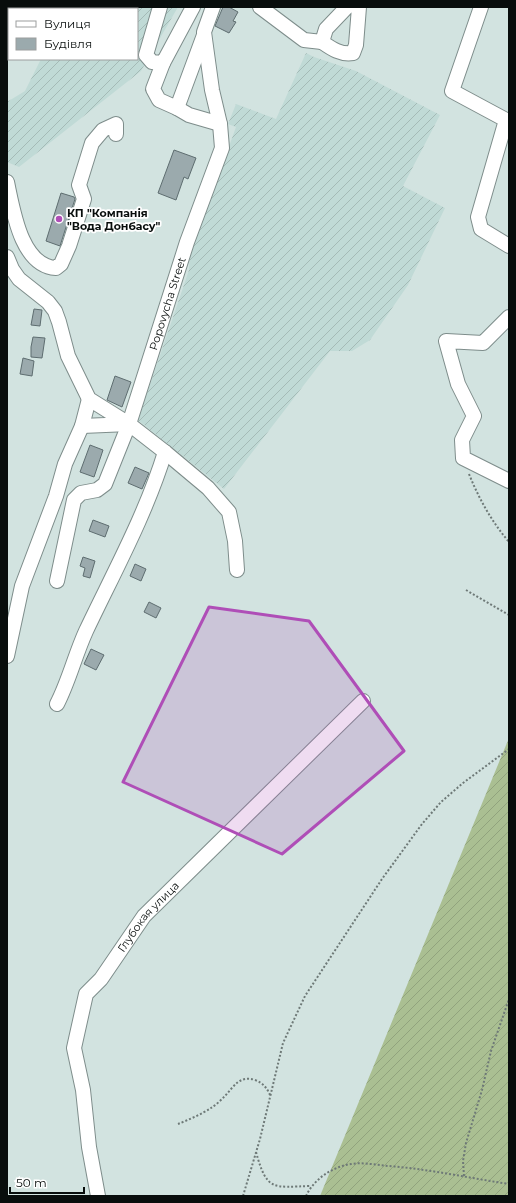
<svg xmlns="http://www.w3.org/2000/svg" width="516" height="1203" viewBox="0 0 516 1203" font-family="Montserrat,sans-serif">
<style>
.industrial{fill:url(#industrial-furrows)}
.garden{fill:url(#garden-furrows)}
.building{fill:#9baaad;stroke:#5e6d70}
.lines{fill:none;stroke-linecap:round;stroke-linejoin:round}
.minor-casing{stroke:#7e8d8b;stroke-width:16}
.path{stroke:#6e7977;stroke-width:2;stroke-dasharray:2 2;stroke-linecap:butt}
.minor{stroke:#fff;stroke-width:14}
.marked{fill:#af4eb7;fill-opacity:0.2;stroke:#af4eb7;stroke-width:3;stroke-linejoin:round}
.poi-dot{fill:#af4eb7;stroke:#fff;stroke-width:1.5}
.labels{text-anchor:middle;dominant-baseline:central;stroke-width:3.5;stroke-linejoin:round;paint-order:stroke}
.poi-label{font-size:11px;font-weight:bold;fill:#080d0c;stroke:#fff;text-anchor:start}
.street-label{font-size:11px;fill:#080d0c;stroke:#fff}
</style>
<defs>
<pattern id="industrial-furrows" width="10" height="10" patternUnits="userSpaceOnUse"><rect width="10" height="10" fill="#c0dad6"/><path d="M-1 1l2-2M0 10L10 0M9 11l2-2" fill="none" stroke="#a4bab6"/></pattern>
<pattern id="garden-furrows" width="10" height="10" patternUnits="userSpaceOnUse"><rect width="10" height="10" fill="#aabf92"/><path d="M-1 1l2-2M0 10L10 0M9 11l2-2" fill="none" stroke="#91a37d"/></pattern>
</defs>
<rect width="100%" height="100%" fill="#d2e3e0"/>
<g class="industrial">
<polygon points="65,7 178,7 141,71 19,167 7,162 7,102 25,91 41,59 137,59 137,9 64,9"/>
<polygon points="306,53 314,57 356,71 440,115 403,186 445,208 408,285 370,340 352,351 330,351 224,489 138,420 189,270 190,255 236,127 228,124 236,104 276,119"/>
</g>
<polygon class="garden" points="509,738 509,1196 320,1196"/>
<g class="building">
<polygon points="223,7 229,7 238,12 233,21 236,22 229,33 215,26"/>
<polygon points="174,150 196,158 188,179 184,177 176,200 158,193"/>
<polygon points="61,193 74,197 75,199 60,246 46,241"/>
<polygon points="34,309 42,310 40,326 31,325"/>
<polygon points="33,337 45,338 42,358 31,357 31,347"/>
<polygon points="23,358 34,361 32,376 20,374"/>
<polygon points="115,376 131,382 122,407 107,400"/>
<polygon points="90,445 103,450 94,477 80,472"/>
<polygon points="135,467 149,473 142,489 128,483"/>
<polygon points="93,520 109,526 105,537 89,531"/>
<polygon points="83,557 95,561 90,578 83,576 85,568 80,566"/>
<polygon points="135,564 146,569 141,581 130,576"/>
<polygon points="149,602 161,608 156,618 144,612"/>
<polygon points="91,649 104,655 96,670 84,664"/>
</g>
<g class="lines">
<g class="minor-casing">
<g id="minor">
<polyline points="160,7 146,55 152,62 163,63 193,7"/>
<polyline points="260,7 304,40 322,42"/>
<path d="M 347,7 L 326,29 L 322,42 C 332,49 341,55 353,53 L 356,45 L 359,7"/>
<polyline points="481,7 452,91 506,120 478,217 481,229 509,246"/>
<polyline points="163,63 153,89 159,100 177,108 204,35"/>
<polyline points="177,108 189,115 220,124"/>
<path d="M 7,182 C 13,210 21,266 56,268 L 61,264 L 69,246 L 84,199 L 79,185 L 92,143 L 103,130 L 116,124 L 116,134"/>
<polyline points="7,257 12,269 19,279 48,302 55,311 59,322 68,356 89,399 129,424 82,426"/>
<polyline points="509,317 483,343 446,341 458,384 474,416 462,440 463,458 509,481"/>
<polyline points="129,424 165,452 208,488 229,512 235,541 237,570"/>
<path id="s1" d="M 57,581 L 74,500 L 81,493 L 97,490 L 105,484 L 129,424 L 187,242 L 222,148 L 220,124 L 212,90 L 204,32 L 213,7"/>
<polyline points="7,656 22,586 56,496 65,464 82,426 89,399"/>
<path d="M 57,704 C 69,681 75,655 86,631 C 114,572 146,514 165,452"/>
<path id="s2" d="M 98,1196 L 89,1147 L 83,1090 L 74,1048 L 86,994 L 101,979 L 144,916 L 363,701"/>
</g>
</g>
<g class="path">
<path d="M 469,474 C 479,499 492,522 509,542"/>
<polyline points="466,590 509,615"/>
<path d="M 178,1124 C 188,1120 202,1114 211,1108 C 216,1105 221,1100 225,1096 C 234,1086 240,1075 255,1080 C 263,1083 267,1088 270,1095"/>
<path d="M 256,1152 C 267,1192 273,1187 311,1186"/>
<polyline points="464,1176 463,1161 466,1143 482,1090 491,1051 509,999"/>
<polyline points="243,1196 260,1139 283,1043 305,996 382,879 422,824 441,802 463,783 509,749"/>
<path d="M 306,1196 C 314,1179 332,1167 351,1164 C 363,1162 376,1165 388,1166 C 429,1169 469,1178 509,1184"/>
</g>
<use href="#minor" class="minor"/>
</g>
<path class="marked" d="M 209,607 L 309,621 L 404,751 L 282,854 L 123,782 Z"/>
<circle class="poi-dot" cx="59" cy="219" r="4"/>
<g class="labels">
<g class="poi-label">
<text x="67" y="213">КП "Компанія<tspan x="67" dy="13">"Вода Донбасу"</tspan></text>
</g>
<g class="street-label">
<text stroke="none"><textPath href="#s1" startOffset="310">Popovycha Street</textPath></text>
<text stroke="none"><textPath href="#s2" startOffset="305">Глубокая улица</textPath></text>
</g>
</g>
<rect width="516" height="1203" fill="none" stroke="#080d0c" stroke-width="16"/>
<rect x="8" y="8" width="130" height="52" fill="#ffffff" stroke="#9c9e9e"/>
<rect x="16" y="21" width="20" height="6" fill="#ffffff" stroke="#9c9e9e"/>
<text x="44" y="28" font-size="12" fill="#080d0c">Вулиця</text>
<rect x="16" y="38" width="20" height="12" fill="#9baaad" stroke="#9c9e9e"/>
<text x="44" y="48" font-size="12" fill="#080d0c">Будівля</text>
<path d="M10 1187v6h74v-6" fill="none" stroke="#080d0c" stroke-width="2"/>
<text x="16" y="1187" font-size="12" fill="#080d0c" stroke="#ffffff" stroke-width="3" paint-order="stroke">50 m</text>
</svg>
